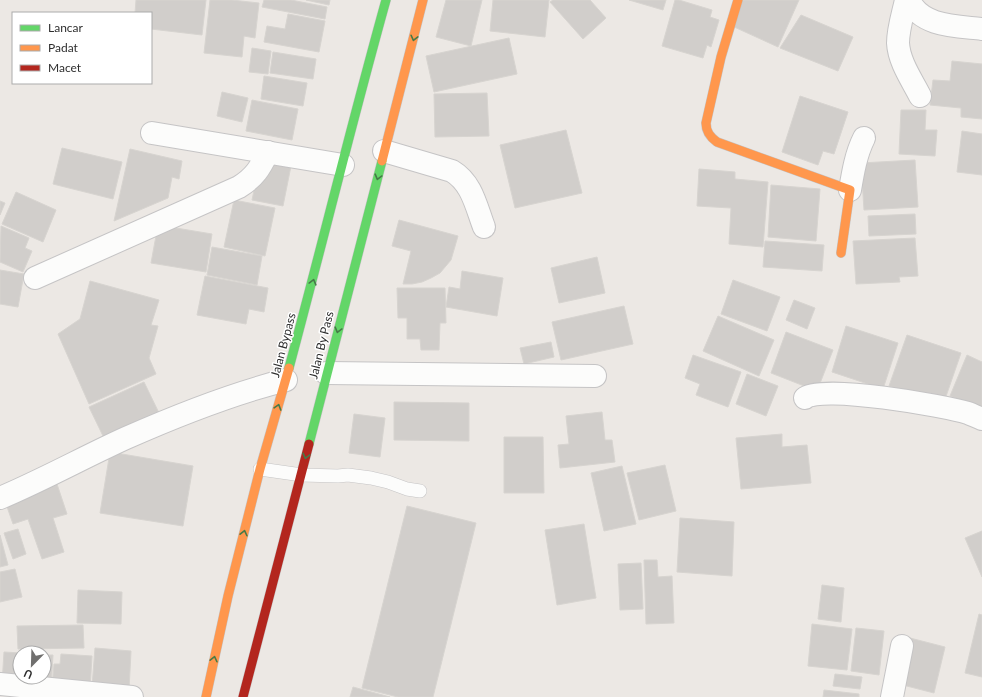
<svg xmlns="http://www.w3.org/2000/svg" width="982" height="697" viewBox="0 0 982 697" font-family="Lato,sans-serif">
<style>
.building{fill:#d1cecb;stroke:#d7d4d0}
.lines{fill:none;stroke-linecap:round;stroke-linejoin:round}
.lane-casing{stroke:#c5c4c5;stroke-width:14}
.street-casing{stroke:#c5c4c5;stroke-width:24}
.fast-casing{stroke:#c5c4c5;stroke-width:10}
.slow-casing{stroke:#c5c4c5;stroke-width:10}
.jam-casing{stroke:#c5c4c5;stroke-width:10}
.lane{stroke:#fcfcfb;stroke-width:13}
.street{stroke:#fcfcfb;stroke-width:22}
.fast{stroke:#63d668;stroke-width:9}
.slow{stroke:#ff974d;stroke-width:9}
.jam{stroke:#b3261e;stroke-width:9}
.oneway{stroke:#467a48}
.labels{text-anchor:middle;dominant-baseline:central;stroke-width:3;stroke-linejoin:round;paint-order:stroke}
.street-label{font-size:12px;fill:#2e2e2e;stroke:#fff}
</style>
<rect width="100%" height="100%" fill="#ece8e4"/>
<g class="building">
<polygon points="136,0 206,0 202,35 151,29 151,13 135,13"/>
<polygon points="210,0 232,0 259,3 255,38 244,36 242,57 204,53"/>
<polygon points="264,0 291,0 327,7 325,19 262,7"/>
<polygon points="306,0 330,0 329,5"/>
<polygon points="446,0 482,0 471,46 436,37"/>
<polygon points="493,0 549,0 545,37 490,31"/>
<polygon points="553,0 590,0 606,18 583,39 550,2"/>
<polygon points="629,0 666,0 663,10"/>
<polygon points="675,0 679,0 712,10 710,17 719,20 711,47 707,45 703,58 662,46"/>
<polygon points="742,0 799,0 778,47 732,26"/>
<polygon points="288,14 325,21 319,52 264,42 267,26 285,29"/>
<polygon points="801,15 853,37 838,71 780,48"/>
<polygon points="509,38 517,74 434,92 426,56"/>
<polygon points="252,48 271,51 268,74 249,72"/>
<polygon points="273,52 316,59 313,79 270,73"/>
<polygon points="952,61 982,64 982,119 961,117 961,108 930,105 933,80 950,81"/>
<polygon points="264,76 307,83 303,106 261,99"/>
<polygon points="222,92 248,98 242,122 217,116"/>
<polygon points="487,93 489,136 435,137 434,94"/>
<polygon points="800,96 848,112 834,154 823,151 818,165 782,152"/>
<polygon points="252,100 298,109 292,140 246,131"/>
<polygon points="901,110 926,110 925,130 937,130 935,156 899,154"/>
<polygon points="566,130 582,193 515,208 500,145"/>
<polygon points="962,131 982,134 982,175 957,172"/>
<polygon points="62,148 122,162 113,199 53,184"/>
<polygon points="130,149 182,161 179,179 172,177 168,198 114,221"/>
<polygon points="915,160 918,207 864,210 861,163"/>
<polygon points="267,161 291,166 283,206 252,200 256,181 262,183"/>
<polygon points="699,169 735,172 735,179 768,182 763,247 729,244 731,208 697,206"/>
<polygon points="771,185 820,189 816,241 768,237"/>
<polygon points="16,192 56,210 43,242 2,224"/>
<polygon points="234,200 275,208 265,256 224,247"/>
<polygon points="0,201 5,203 0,215"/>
<polygon points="915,214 916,234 869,236 868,216"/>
<polygon points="399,220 458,236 451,260 440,273 431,278 422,282 412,284 403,284 411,251 392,246"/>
<polygon points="158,225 212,234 206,272 151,263"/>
<polygon points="1,226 29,238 25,248 32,251 23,272 0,262"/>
<polygon points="915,238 918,276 899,277 900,282 856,284 853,241"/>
<polygon points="765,241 824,245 822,271 763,267"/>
<polygon points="212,247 262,256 257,285 207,275"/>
<polygon points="597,257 605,293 559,303 551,268"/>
<polygon points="0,270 24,274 18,307 0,304"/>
<polygon points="462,271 503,278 497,316 446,307 449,287 460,289"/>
<polygon points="205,276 268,288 264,312 249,309 246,324 197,315"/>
<polygon points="733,280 780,297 767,331 721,314"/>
<polygon points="90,281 159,300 151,325 158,326 149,358 156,374 89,404 58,334 80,319"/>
<polygon points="397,288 445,288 446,323 440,323 439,350 421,350 420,339 407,339 407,318 398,318"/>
<polygon points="794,300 815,308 807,329 786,320"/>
<polygon points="624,306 633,344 561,360 552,322"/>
<polygon points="718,316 774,340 759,376 703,351"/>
<polygon points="846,326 898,343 883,389 832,372"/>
<polygon points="786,332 833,350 817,391 771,373"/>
<polygon points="907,335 961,353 943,405 889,386"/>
<polygon points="551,342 554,357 524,364 520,348"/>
<polygon points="693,355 741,372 728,407 696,395 700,384 685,378"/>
<polygon points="967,355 982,362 982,409 950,396"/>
<polygon points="747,374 778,386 766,416 736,404"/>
<polygon points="144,382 159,413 104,438 89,407"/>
<polygon points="394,402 469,403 469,441 394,440"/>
<polygon points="602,412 605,440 612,440 615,462 560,468 558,445 569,444 566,416"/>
<polygon points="354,414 385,418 380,457 349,453"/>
<polygon points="782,434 782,447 807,445 811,483 741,489 736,438"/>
<polygon points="504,437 543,437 544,493 504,493"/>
<polygon points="110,452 193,466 183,526 100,513"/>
<polygon points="665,465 676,511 639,520 627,473"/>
<polygon points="622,466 636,524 604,531 591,473"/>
<polygon points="57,484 67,514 53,518 64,552 42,559 28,519 13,524 5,501"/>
<polygon points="407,506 476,523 433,697 398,697 362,688"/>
<polygon points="680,518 734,522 732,576 677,572"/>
<polygon points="584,524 596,598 557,605 545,530"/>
<polygon points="18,529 26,554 13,559 4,533"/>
<polygon points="982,531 982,577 965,538"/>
<polygon points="0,535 8,565 0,567"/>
<polygon points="644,560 657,560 658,577 672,576 674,623 646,624"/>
<polygon points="641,563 643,609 620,610 618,564"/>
<polygon points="15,569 22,597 0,602 0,572"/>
<polygon points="822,585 844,588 841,622 818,619"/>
<polygon points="78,590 122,592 121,624 77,623"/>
<polygon points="979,614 982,615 982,677 965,673"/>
<polygon points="812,624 852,629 847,670 808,666"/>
<polygon points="83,625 84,648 18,649 17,626"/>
<polygon points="856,628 884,631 879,675 851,671"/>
<polygon points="910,638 945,647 934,693 899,684"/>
<polygon points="95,648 131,651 129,690 92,687"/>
<polygon points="4,652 21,653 20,653 20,677 44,677 44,655 53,655 51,687 2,684"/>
<polygon points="61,654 92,656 90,689 52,687 54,664 60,664"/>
<polygon points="835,674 862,677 860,689 833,686"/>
<polygon points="353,687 390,697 350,697"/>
<polygon points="824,690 859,694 859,697 823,697"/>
</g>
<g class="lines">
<g class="lane-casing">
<polyline id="lane" points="260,469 302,475 338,476 348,475 371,478 388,482 407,489 420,491"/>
</g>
<g class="street-casing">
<g id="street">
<path d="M 906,0 C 903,14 898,29 898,43 C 899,62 912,80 920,96"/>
<path d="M 909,0 C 921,27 957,26 982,29"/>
<polyline points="152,133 343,165"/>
<path d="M 384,151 L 452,171 C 472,183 476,206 484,227"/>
<path d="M 850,190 C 853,172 856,154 864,138"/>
<path d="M 35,278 L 239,187 C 255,177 260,168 268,152"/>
<polyline points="326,373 595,376"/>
<path d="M 805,398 C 820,384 946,406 968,413 C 973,415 977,417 982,419"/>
<path d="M 0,498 C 43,480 84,457 126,438 C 178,415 231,394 286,380"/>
<polyline points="0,684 132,697"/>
<polyline points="892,697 902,646"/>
</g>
</g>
<g class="fast-casing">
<g id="fast">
<path d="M 289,368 C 322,245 352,122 386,0"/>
<polyline points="309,444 382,161"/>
</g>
</g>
<g class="slow-casing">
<g id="slow">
<path d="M 738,0 L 721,57 L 706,123 C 706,132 710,137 717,142 L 850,190 L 841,253"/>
<polyline points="382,161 423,0"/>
<polyline points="206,697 228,596 260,469 289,368"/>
</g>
</g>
<g class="jam-casing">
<polyline id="jam" points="243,697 309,444"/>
</g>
<use href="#lane" class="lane"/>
<use href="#street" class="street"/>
<use href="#fast" class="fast"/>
<use href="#slow" class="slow"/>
<use href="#jam" class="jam"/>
</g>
<defs><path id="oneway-chevron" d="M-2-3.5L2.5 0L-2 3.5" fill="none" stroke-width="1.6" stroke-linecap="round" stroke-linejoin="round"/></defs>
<g class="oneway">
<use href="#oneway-chevron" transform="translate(414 38) rotate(104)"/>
<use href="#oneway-chevron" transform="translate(378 177) rotate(105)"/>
<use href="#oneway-chevron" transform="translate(313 282) rotate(-75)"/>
<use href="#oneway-chevron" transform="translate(338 330) rotate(105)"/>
<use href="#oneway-chevron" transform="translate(278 407) rotate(-73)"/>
<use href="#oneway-chevron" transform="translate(306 456) rotate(104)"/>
<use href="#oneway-chevron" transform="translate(244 533) rotate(-77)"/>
<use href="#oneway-chevron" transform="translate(214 659) rotate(-77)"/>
</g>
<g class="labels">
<g class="street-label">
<text transform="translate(283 345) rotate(-75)">Jalan Bypass</text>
<text transform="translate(321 345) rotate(-76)">Jalan By Pass</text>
</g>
</g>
<rect x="12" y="12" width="140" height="72" fill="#ffffff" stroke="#ababab"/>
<rect x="20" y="25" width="20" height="6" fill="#63d668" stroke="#ababab"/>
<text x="48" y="32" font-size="12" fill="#2e2e2e">Lancar</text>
<rect x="20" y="45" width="20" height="6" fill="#ff974d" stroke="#ababab"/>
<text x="48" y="52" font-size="12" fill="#2e2e2e">Padat</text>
<rect x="20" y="65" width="20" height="6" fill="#b3261e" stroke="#ababab"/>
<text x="48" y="72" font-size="12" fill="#2e2e2e">Macet</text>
<g transform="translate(32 665) rotate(203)"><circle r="19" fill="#ffffff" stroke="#ababab"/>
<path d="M0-3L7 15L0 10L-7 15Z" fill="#706f6e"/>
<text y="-6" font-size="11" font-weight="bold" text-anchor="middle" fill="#2e2e2e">U</text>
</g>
</svg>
